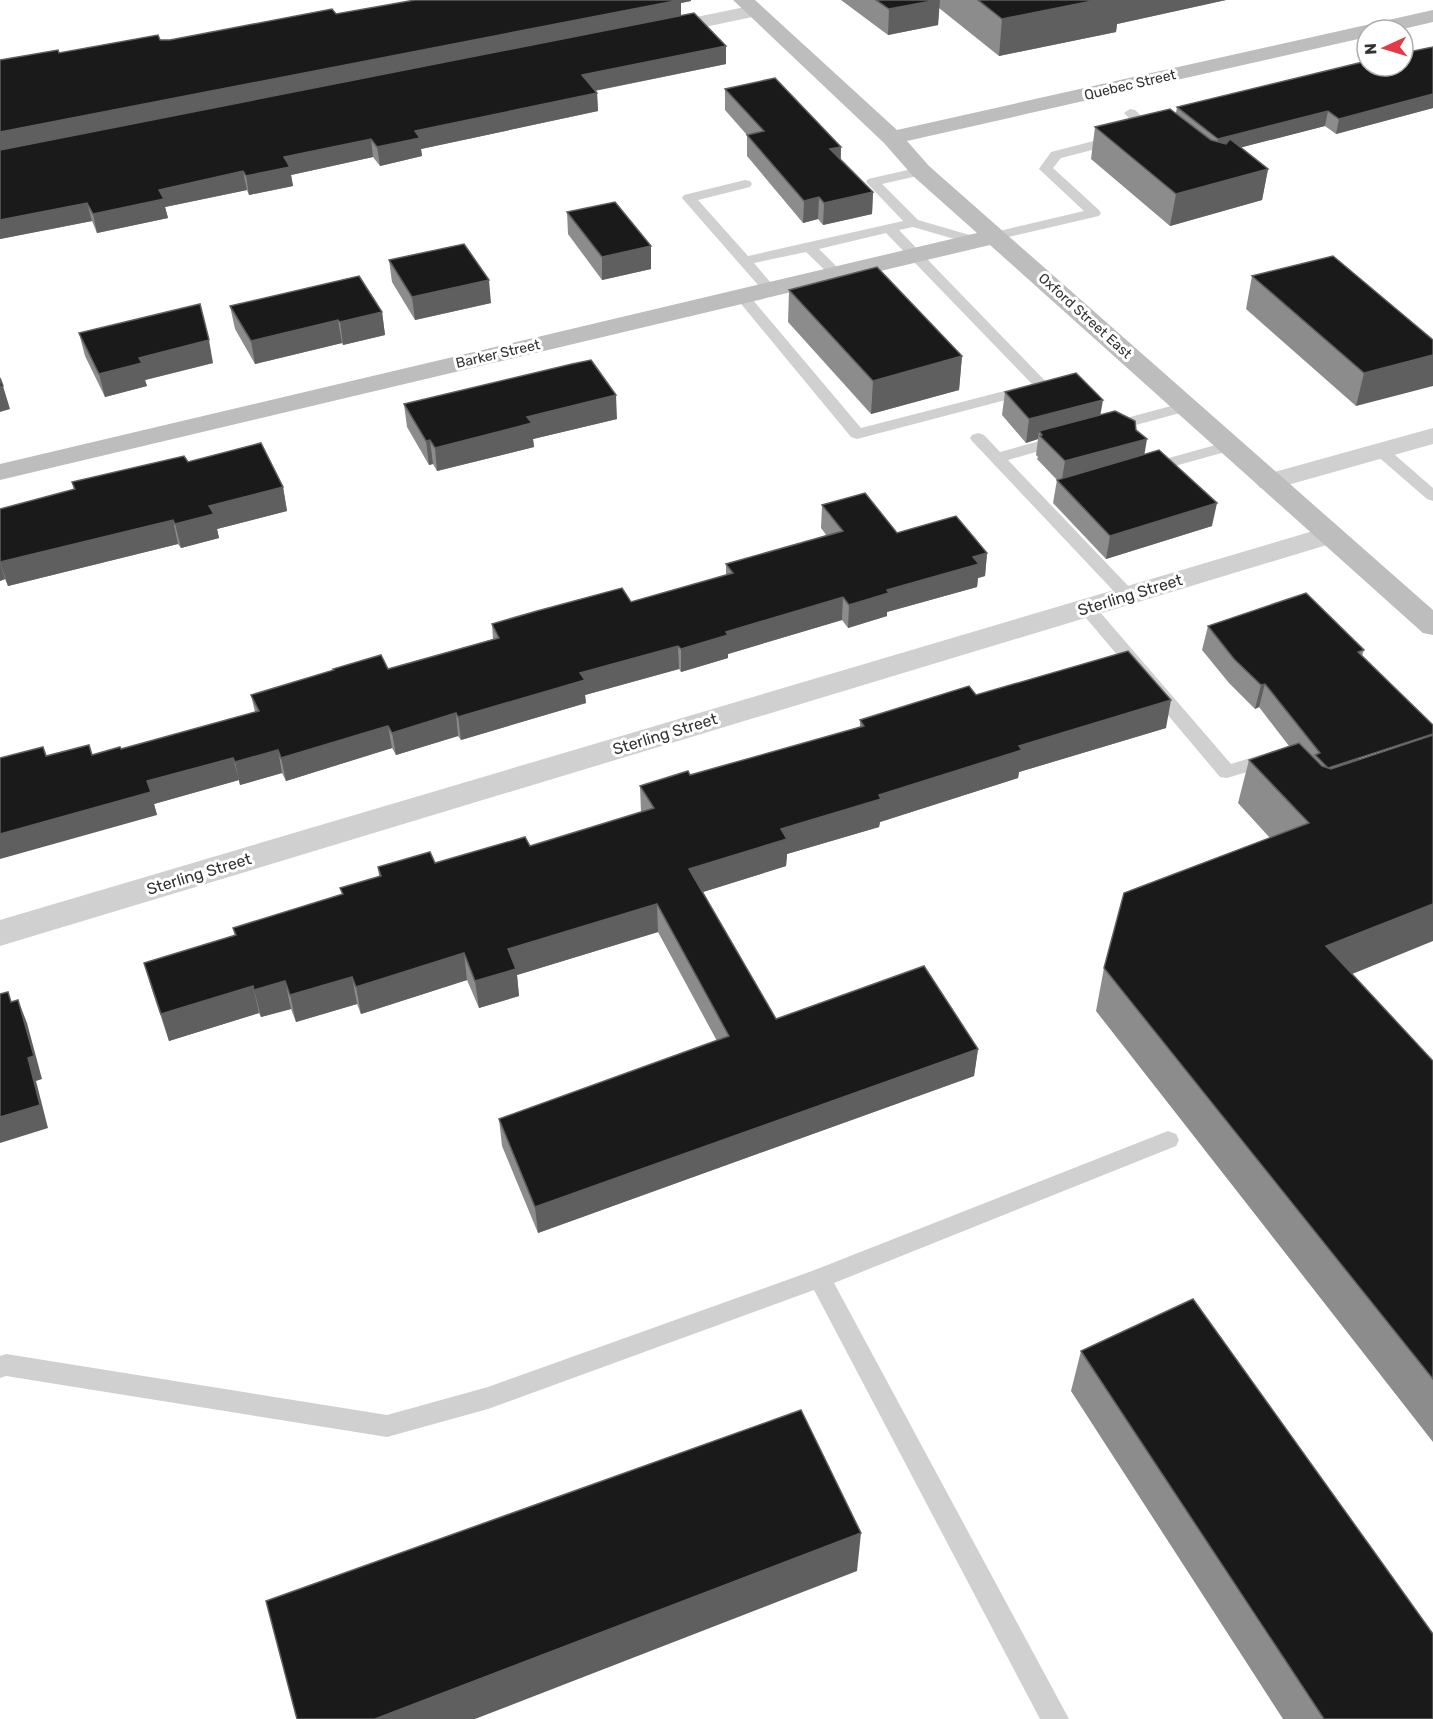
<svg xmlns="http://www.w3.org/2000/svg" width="1433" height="1719" viewBox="0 0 1433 1719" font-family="Rubik,sans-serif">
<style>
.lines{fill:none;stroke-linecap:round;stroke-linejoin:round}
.lane{fill:#d0d0d0;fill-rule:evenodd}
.street{fill:#d0d0d0;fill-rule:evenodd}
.secondary{fill:#bdbdbd;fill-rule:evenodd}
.wall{fill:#8c8c8c}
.shaded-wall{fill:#5f5f5f}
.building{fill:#1a1a1a;stroke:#5f5f5f;stroke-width:1.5}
.labels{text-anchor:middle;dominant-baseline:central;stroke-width:6;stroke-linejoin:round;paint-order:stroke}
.far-street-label{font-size:14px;fill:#333;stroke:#fff}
.street-label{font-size:16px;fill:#333;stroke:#fff}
</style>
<rect width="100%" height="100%" fill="#fff"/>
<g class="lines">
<g class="lane">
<polygon points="1130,109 1135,110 1154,128 1156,131 1154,134 1061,158 1053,168 1099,210 1101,213 1099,216 996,240 991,239 989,236 991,233 1084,211 1039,169 1051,152 1140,129 1124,113"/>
<polygon points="921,167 928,171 926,174 882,184 918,220 980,238 982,241 975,245 913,227 899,230 1050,386 1047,389 857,439 851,437 737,299 735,296 737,293 747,293 861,428 1032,384 886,233 819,249 844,274 837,278 832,277 806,252 754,263 777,290 770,294 765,293 682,198 684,195 745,180 750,181 752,184 750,187 698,200 748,256 903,221 866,182 868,179"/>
<polygon points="1186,402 1194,407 1191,410 1110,432 1102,427 1104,424"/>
<polygon points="978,433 984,435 1000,452 1061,435 1067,437 1069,440 1067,443 1008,460 1134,592 1137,596 1134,600 1122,600 972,441 970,438 972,435"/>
<polygon points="1230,441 1236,443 1238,446 1236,449 1146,474 1138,469 1140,466"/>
<polygon points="1381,446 1387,448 1433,488 1433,501 1427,499 1375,454 1373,451"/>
<polygon points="1087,602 1093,604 1231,764 1273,751 1280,752 1282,757 1280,762 1227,778 1220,777 1081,612 1078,608 1081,604"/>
<polygon points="1168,1131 1176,1134 1179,1140 1176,1146 834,1283 1069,1719 1040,1719 814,1290 488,1409 387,1437 6,1376 0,1378 0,1356 6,1354 387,1415 488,1387 812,1271"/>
</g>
<g class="street">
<polygon points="755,5 762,7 765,11 762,15 657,37 650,35 647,31 650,27 657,25"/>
<polygon points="1433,428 1433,444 1270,490 1260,488 1256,482 1260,476"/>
<polygon points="1330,526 1340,529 1344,535 1340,541 0,946 0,920"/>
</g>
<polygon class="secondary" points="733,0 755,0 897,130 1433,10 1433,22 1399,30 1367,30 1367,37 907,141 929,166 1433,610 1433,635 1423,633 990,245 0,480 0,464 977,233 913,176 884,143"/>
</g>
<g class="wall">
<polygon points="841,0 1226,0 1117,24 1116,32 999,56 939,8 938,25 888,35"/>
<polygon points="691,1 681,3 681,16 726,46 726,64 595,91 597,93 598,111 421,149 422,156 380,166 373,157 291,175 293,186 249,195 247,190 165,207 168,218 97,233 92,221 0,239 0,60 160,40 170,40 336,14"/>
<polygon points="1433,47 1433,108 1336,134 1325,126 1241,147 1268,169 1262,200 1170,226 1091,159 1095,127 1176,113 1177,107"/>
<polygon points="725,89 841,147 841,160 873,192 872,214 823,225 818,219 803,223 747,156 747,135 725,110"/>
<polygon points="567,212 651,246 651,269 602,280 568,234"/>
<polygon points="389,260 491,303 415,320 392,282"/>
<polygon points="1252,276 1433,340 1356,406 1246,309"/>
<polygon points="789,290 962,356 959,390 871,414 788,322"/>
<polygon points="230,306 382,312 385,335 343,345 342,343 255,364 235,329"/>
<polygon points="79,333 213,363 145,380 147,386 105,397 85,356"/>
<polygon points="1005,392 1101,415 1136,430 1144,455 1212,526 1106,559 1053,503 1057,480 1037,459 1038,457 1036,455 1038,439 1026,443 1002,415"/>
<polygon points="404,404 617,419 533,439 534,447 437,471 433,464 429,465 407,427"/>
<polygon points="188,462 283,487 287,511 217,529 219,538 181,548 178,544 8,586 5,579 0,581 0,509 74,490 72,482"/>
<polygon points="822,505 897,533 987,553 985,576 978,578 977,587 887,612 887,616 848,628 842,620 728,654 728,658 681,672 679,669 585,695 586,703 461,740 458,736 396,755 392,748 286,781 282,773 240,785 239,780 154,804 157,815 46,756 92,755 121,749 255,712 251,695 388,669 493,639 492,624 631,602 726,575 726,564 827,536 821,528"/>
<polygon points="1208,626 1364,650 1362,656 1352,974 1433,1061 1433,1442 1096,1011 1104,968 1270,838 1238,803 1249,760 1289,746 1259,707 1255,709 1229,683 1202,650"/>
<polygon points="976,695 1166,728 1019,772 1018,778 880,822 879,827 787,854 786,866 703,892 776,1019 978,1049 974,1076 538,1233 502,1146 499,1119 717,1041 658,932 517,975 519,996 479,1008 467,980 361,1014 357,1004 296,1022 291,1009 261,1017 259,1013 169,1041 152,990 144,963 235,936 233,928 342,895 340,888 379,876 378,867 435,863 530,846 641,812 640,786 690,775 860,727 860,720"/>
<polygon points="1081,1351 1433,1719 1283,1719 1071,1391"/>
</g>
<g class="shaded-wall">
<polygon points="670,0 691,0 691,1 681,3 681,17 0,151 0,132"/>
<polygon points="937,0 940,0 938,25 888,35 889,9"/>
<polygon points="1097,0 1226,0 1117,24 1116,32 999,56 1002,19"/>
<polygon points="726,46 726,64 583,93 582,75"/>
<polygon points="597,93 598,111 421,149 422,156 380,166 377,147 415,131"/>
<polygon points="1433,94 1433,108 1336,134 1339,119"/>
<polygon points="1328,111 1325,126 1216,154 1218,139"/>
<polygon points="371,139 373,157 291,175 293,186 249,195 246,176 284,157"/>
<polygon points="841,147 840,169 830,149"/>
<polygon points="1268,169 1262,200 1170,226 1176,194"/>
<polygon points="243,171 247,190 165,207 168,218 97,233 93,214 159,190"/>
<polygon points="873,192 872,214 823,225 824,203"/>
<polygon points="819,197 818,219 803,223 804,201"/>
<polygon points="87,203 92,221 0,239 0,220"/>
<polygon points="651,246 651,269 602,280 602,257"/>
<polygon points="489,280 491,303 415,320 412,297"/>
<polygon points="382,312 385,335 343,345 340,322"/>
<polygon points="338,320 342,343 255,364 251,341"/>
<polygon points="209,340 213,363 145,380 147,386 105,397 99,374 139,358"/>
<polygon points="1433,355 1433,386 1356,406 1364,373"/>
<polygon points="962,356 959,390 871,414 873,381"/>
<polygon points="3,386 10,409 0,412 0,387"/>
<polygon points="616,395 617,419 533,439 534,447 437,471 435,448 527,417"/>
<polygon points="1103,400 1099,423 1042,435 1039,431 1038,439 1026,443 1029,419"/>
<polygon points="1147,439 1143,463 1061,485 1065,461"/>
<polygon points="430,440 433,464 429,465 426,441"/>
<polygon points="283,487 287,511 217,529 219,538 181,548 175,524 209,506"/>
<polygon points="1217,503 1212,526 1106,559 1110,536"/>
<polygon points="173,520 178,544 8,586 0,562"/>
<polygon points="987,553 985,576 978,578 977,587 887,612 887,616 848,628 849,605 973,557"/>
<polygon points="0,562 5,579 0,581"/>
<polygon points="843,597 842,620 728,654 728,658 681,672 681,649 726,632"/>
<polygon points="678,646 679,669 585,695 586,703 461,740 458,717 580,673"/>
<polygon points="1265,684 1259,707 1255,709 1261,685"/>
<polygon points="1171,700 1166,728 1019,772 1018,778 880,822 879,827 787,854 786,866 690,896 689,869 781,829 1019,746"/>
<polygon points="456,713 458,736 396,755 392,733"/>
<polygon points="388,726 392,748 286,781 281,758"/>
<polygon points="278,750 282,773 240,785 235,762"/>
<polygon points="233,758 239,780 154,804 157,815 0,859 0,834 147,781"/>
<polygon points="657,904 658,932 517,975 519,996 479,1008 475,981 508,949"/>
<polygon points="1433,904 1433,941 1313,990 1326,946"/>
<polygon points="464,953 467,980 361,1014 356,987"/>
<polygon points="352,977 357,1004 296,1022 290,995"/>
<polygon points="285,981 291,1009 261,1017 254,990"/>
<polygon points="253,986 259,1013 169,1041 161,1014"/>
<polygon points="18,1000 27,1023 42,1079 36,1081 48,1128 0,1143 0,1117 28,1058"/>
<polygon points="978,1049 974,1076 538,1233 535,1207"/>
<polygon points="861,1533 857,1571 475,1719 375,1719"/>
</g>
<g class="building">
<polygon points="415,0 680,0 0,132 0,60 58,50 59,53 158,35 160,40 170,40 332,9 336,14"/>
<polygon points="876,0 937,0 889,9"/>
<polygon points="978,0 1097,0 1002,19"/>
<polygon points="694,13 726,46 582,75 597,93 415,131 420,138 377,147 371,139 284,157 290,167 246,176 243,171 159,190 164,199 93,214 87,203 0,220 0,150"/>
<polygon points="1433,47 1433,94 1339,119 1328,111 1218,139 1177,107 1367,61 1367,66 1403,66 1403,53"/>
<polygon points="775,78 841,147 830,149 873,192 824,203 819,197 804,201 747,135 764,131 725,89"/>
<polygon points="1170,109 1211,140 1226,144 1230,139 1268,169 1176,194 1095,127"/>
<polygon points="615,202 651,246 602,257 567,212"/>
<polygon points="464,244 489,280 412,297 389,260"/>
<polygon points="1333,256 1433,340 1433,355 1364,373 1252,276"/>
<polygon points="877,267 962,356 873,381 789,290"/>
<polygon points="359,276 382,312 340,322 338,320 251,341 230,306"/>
<polygon points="200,304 209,340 139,358 142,363 99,374 79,333"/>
<polygon points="591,360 616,395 527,417 532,423 435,448 430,440 426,441 404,404 572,364"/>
<polygon points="1076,373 1103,400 1029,419 1005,392"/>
<polygon points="0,378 3,386 0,387"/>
<polygon points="1115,411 1135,421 1136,430 1147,439 1065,461 1040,436 1042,435 1039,431"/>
<polygon points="261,443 283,487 209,506 214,514 175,524 173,520 0,562 0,509 75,489 72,482 184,456 188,462"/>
<polygon points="1159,450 1217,503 1110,536 1057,480"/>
<polygon points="865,493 897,533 956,516 987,553 973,557 979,564 887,590 889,593 849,605 843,597 726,632 728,635 681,649 678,646 580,673 585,680 458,717 456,713 392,733 388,726 281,758 278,750 235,762 233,758 147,781 151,792 0,834 0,758 43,747 46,756 89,745 92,755 120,747 121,749 259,711 251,695 334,670 333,669 381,655 388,669 499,638 492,624 537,611 622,588 631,602 733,573 726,564 843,531 822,505"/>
<polygon points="1306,593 1364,650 1358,652 1433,725 1433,734 1328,768 1315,755 1320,753 1265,684 1261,685 1234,659 1208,626"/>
<polygon points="1128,651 1171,700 1019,746 1022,750 879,795 881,799 781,829 787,839 689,869 776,1019 924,966 978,1049 535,1207 499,1119 729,1036 657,904 508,949 516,969 475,981 464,953 356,987 352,977 290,995 285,981 254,990 253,986 161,1014 144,963 236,935 233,928 343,894 340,888 381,876 378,867 430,852 435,863 525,837 530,846 654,808 640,786 688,771 690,775 864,726 860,720 969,686 976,695"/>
<polygon points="1433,735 1433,904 1326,946 1433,1061 1433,1379 1104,968 1124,893 1309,823 1249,760 1299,743 1322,766 1331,769"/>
<polygon points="8,992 11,1002 18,1000 34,1056 28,1058 40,1105 0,1117 0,994"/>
<polygon points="1193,1299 1433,1634 1433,1719 1324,1719 1081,1351"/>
<polygon points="801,1410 861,1533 375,1719 297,1719 266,1601"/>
</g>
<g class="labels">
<g class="far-street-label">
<text transform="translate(1130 85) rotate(-13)">Quebec Street</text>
<text transform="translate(1085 316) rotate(42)">Oxford Street East</text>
<text transform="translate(498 354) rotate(-13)">Barker Street</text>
</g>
<g class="street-label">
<text transform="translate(1130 595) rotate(-17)">Sterling Street</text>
<text transform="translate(665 734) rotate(-17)">Sterling Street</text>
<text transform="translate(199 874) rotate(-17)">Sterling Street</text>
</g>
</g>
<g transform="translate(1385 48) rotate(266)"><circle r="28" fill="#ffffff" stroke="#adadad" stroke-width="1.5"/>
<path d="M0-4.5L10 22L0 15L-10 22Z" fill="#e63946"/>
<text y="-9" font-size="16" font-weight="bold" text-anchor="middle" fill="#333333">N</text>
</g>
</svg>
